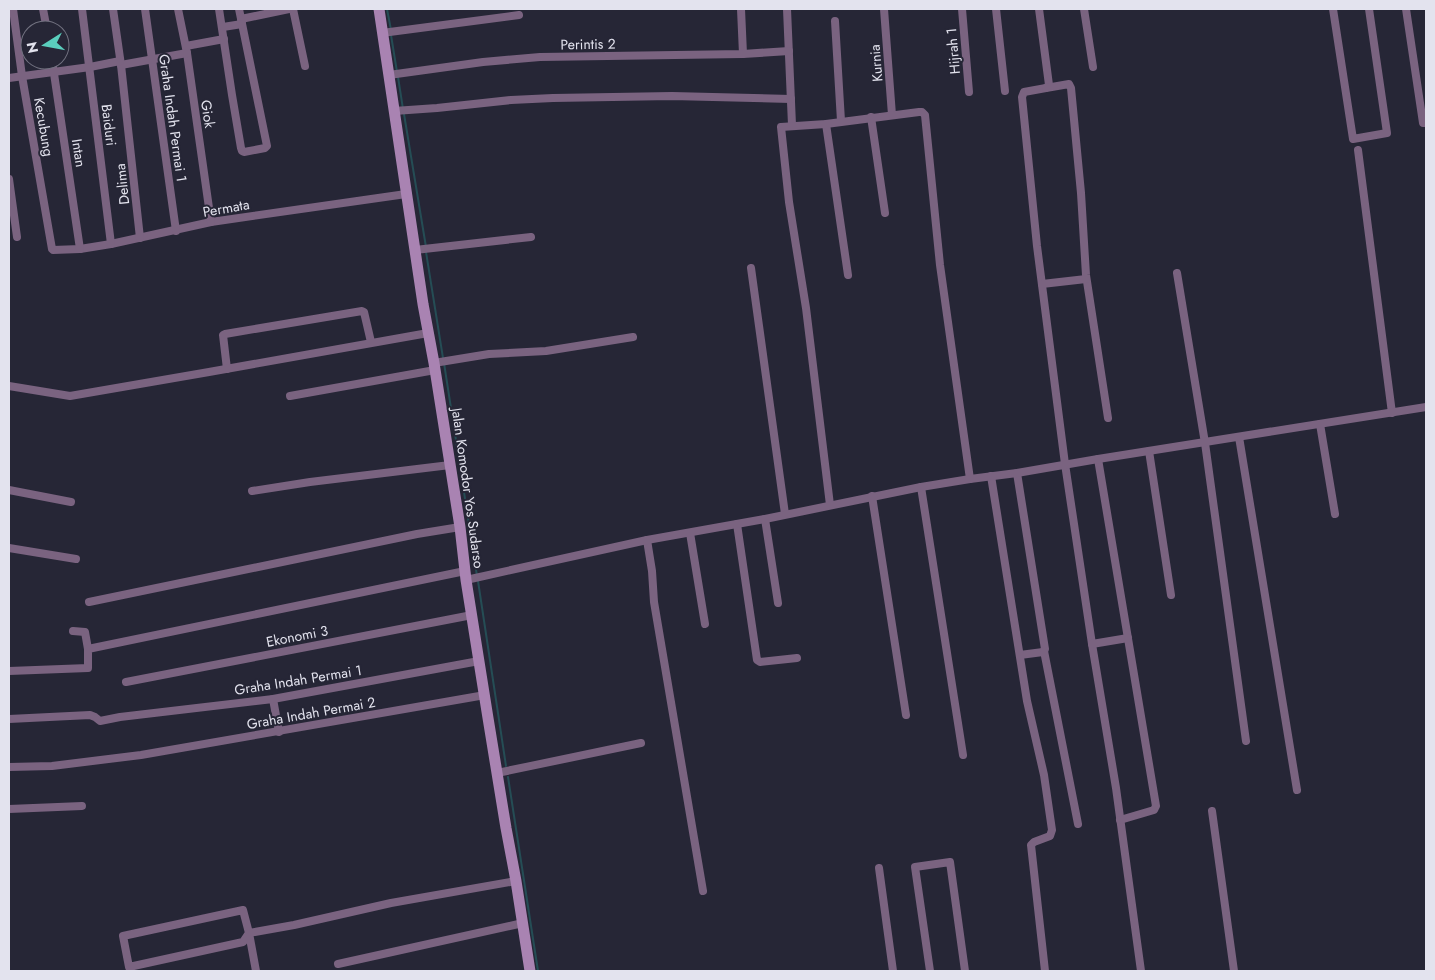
<svg xmlns="http://www.w3.org/2000/svg" width="1435" height="980" viewBox="0 0 1435 980" font-family="Jost,sans-serif">
<style>
.lines{fill:none;stroke-linecap:round;stroke-linejoin:round}
.stream{stroke:#254d55;stroke-width:2}
.street{stroke:#7a6380;stroke-width:8}
.secondary{stroke:#a983b2;stroke-width:11}
.labels{text-anchor:middle;dominant-baseline:central;stroke-width:4;stroke-linejoin:round;paint-order:stroke}
.street-label{font-size:14px;fill:#e3e3ee;stroke:#262636}
</style>
<rect width="100%" height="100%" fill="#262636"/>
<g class="lines">
<g class="stream">
<polyline points="387,9 391,30"/>
<polyline points="391,35 397,72"/>
<polyline points="398,77 403,109"/>
<polyline points="404,114 426,247"/>
<polyline points="426,252 443,358"/>
<polyline points="444,363 477,576"/>
<polyline points="478,581 506,766"/>
<polyline points="508,777 538,971"/>
</g>
<g class="street">
<polyline points="13,9 22,76 52,249 53,250 80,249 111,244 211,222 406,194"/>
<polyline points="43,9 47,30"/>
<polyline points="82,9 111,244"/>
<polyline points="113,9 121,65 140,238"/>
<polyline points="145,9 176,231"/>
<polyline points="178,9 187,53 211,222"/>
<polyline points="219,9 232,95 241,148 242,151 244,152 265,148 267,146 239,9"/>
<polyline points="293,9 305,66"/>
<polyline points="741,9 743,54"/>
<polyline points="787,9 792,125"/>
<polyline points="884,9 892,115"/>
<polyline points="962,9 969,92"/>
<polyline points="996,9 1005,91"/>
<polyline points="1039,9 1049,85 1046,88 1024,92 1022,97 1037,246 1065,464 1092,644 1116,788 1141,971"/>
<polyline points="1084,9 1093,67"/>
<polyline points="1333,9 1353,139 1387,133 1369,9"/>
<polyline points="1406,9 1423,123 1426,123"/>
<polyline points="241,19 289,9"/>
<polyline points="835,21 841,121"/>
<polyline points="223,27 242,24"/>
<polyline points="382,33 519,15"/>
<polyline points="186,46 224,39"/>
<polyline points="52,60 80,249"/>
<polyline points="121,65 187,53"/>
<polyline points="389,75 483,62 540,57 743,54 789,51"/>
<polyline points="9,78 90,67 120,61"/>
<polyline points="1046,88 1069,84 1071,88 1081,193 1086,275 1108,418"/>
<polyline points="394,111 437,108 511,100 553,98 672,96 791,99"/>
<polyline points="871,117 885,213"/>
<polyline points="826,124 848,275"/>
<polyline points="1358,150 1392,413"/>
<polyline points="9,179 17,237"/>
<polyline points="415,250 531,237"/>
<polyline points="751,268 785,514"/>
<polyline points="1177,273 1205,443 1246,741"/>
<polyline points="1042,284 1086,279"/>
<polyline points="434,363 489,354 546,351 633,337"/>
<polyline points="227,369 223,335 225,334 362,311 364,312 371,342"/>
<polyline points="9,386 70,396 209,372 428,333"/>
<polyline points="290,396 435,370"/>
<polyline points="1320,424 1335,514"/>
<polyline points="1239,437 1297,790"/>
<polyline points="1149,451 1171,595"/>
<polyline points="1098,459 1156,806 1154,810 1120,820"/>
<polyline points="1017,473 1045,649 1043,652 1020,655"/>
<polyline points="991,476 1027,701 1044,775 1052,830 1050,836 1034,842 1031,845 1045,971"/>
<polyline points="921,487 963,755"/>
<polyline points="9,490 71,502"/>
<polyline points="252,491 310,482 450,465"/>
<polyline points="872,496 906,715"/>
<polyline points="830,505 806,308 789,202 781,127 826,124 919,112 922,112 925,115 940,265 970,479"/>
<polyline points="765,519 778,603"/>
<polyline points="737,524 757,660 760,662 797,658"/>
<polyline points="690,533 705,624"/>
<polyline points="647,540 652,571 654,602 703,891"/>
<polyline points="9,548 76,559"/>
<polyline points="466,580 647,540 765,519 921,487 970,479 1017,473 1098,459 1426,407"/>
<polyline points="89,602 417,534 460,527"/>
<polyline points="73,631 85,632 88,649"/>
<polyline points="1092,644 1128,638"/>
<polyline points="1044,651 1078,824"/>
<polyline points="9,671 88,668 88,649 465,571"/>
<polyline points="126,682 472,615"/>
<polyline points="273,699 279,732"/>
<polyline points="9,719 90,715 95,717 100,721 120,717 273,699 479,661"/>
<polyline points="9,767 52,766 141,755 485,695"/>
<polyline points="497,773 641,743"/>
<polyline points="9,809 82,806"/>
<polyline points="1212,811 1234,971"/>
<polyline points="879,868 893,971"/>
<polyline points="338,964 523,923"/>
<polyline points="256,971 249,933 243,910 123,936 129,967 243,942 249,933 294,925 391,903 516,881"/>
<polyline points="930,971 915,867 950,862 965,971"/>
</g>
<polyline class="secondary" points="379,9 423,304 434,363 460,527 466,580 488,718 506,828 516,881 530,971"/>
</g>
<g class="labels">
<g class="street-label">
<text transform="translate(588 44) rotate(-1)">Perintis 2</text>
<text transform="translate(953 51) rotate(-95)">Hijrah 1</text>
<text transform="translate(876 63) rotate(-95)">Kurnia</text>
<text transform="translate(208 114) rotate(82)">Giok</text>
<text transform="translate(173 118) rotate(82)">Graha Indah Permai 1</text>
<text transform="translate(109 125) rotate(83)">Baiduri</text>
<text transform="translate(44 127) rotate(80)">Kecubung</text>
<text transform="translate(79 153) rotate(81)">Intan</text>
<text transform="translate(122 184) rotate(-96)">Delima</text>
<text transform="translate(226 208) rotate(-10)">Permata</text>
<text transform="translate(468 488) rotate(82)">Jalan Komodor Yos Sudarso</text>
<text transform="translate(297 636) rotate(-11)">Ekonomi 3</text>
<text transform="translate(298 680) rotate(-9)">Graha Indah Permai 1</text>
<text transform="translate(311 713) rotate(-10)">Graha Indah Permai 2</text>
</g>
</g>
<rect width="1435" height="980" fill="none" stroke="#e3e3ee" stroke-width="20"/>
<g transform="translate(45 45) rotate(259)"><circle r="24" fill="#262636" stroke="#727280"/>
<path d="M0-4L9 19L0 12L-9 19Z" fill="#5acebd"/>
<text y="-8" font-size="14" font-weight="bold" text-anchor="middle" fill="#e3e3ee">N</text>
</g>
</svg>
